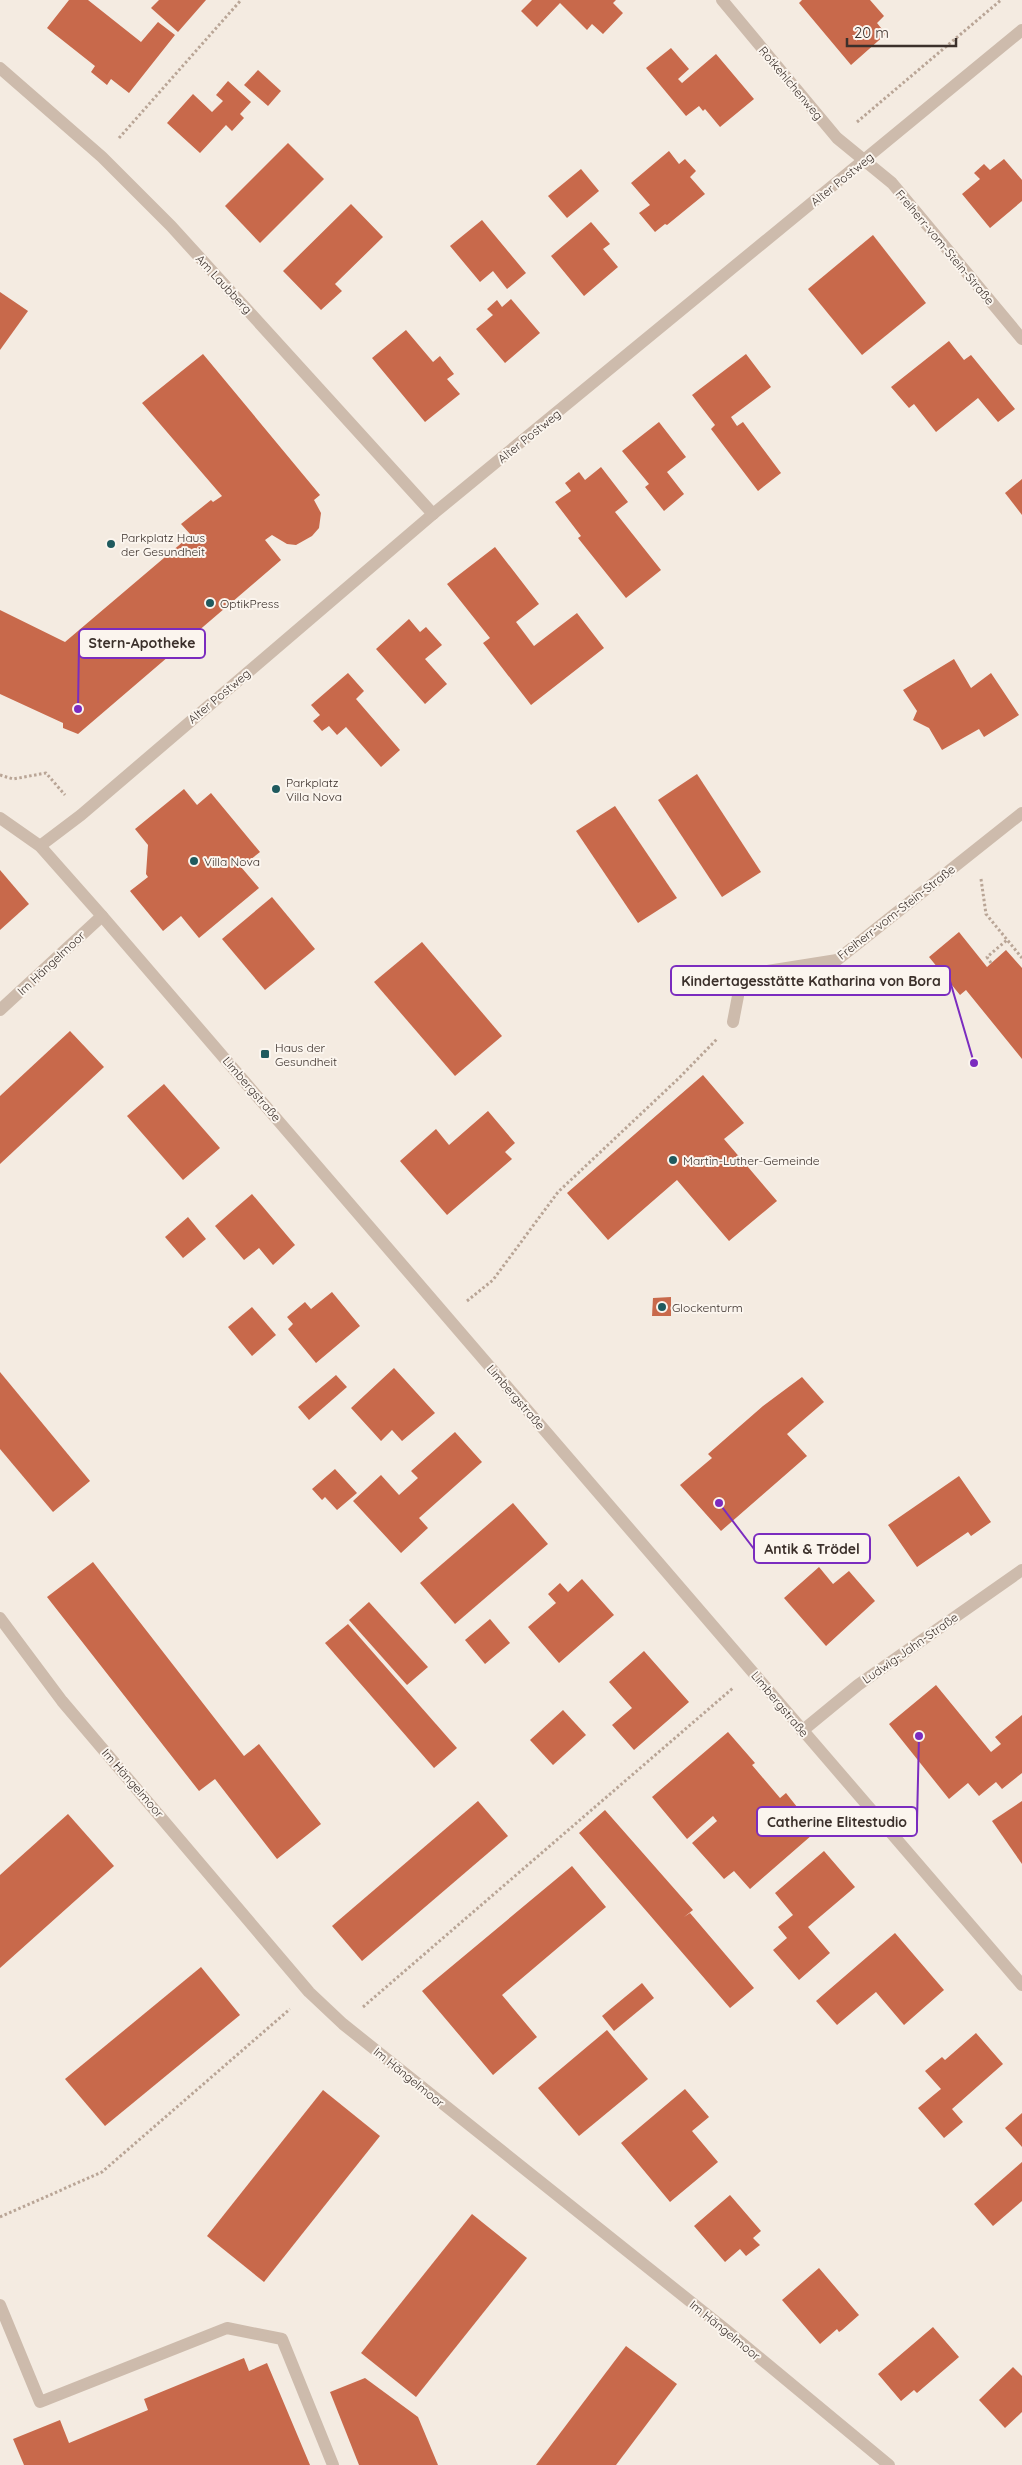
<svg xmlns="http://www.w3.org/2000/svg" width="1022" height="2465" viewBox="0 0 1022 2465" font-family="Quicksand,sans-serif">
<style>
.building{fill:#c8694b}
.lines{fill:none;stroke-linecap:round;stroke-linejoin:round}
.path{stroke:#b9a596;stroke-width:3;stroke-dasharray:2.5 2.5;stroke-linecap:butt}
.lane{stroke:#cdbbac;stroke-width:12}
.street{stroke:#cdbbac;stroke-width:12}
.poi-dot{fill:#1f5a5e;stroke:#fbf5ee;stroke-width:2}
.labels{text-anchor:middle;dominant-baseline:central;stroke-width:4;stroke-linejoin:round;paint-order:stroke}
.street-label{font-size:12px;fill:#3b302b;stroke:#fbf5ee}
.poi-label{font-size:12px;fill:#3b302b;stroke:#fbf5ee;text-anchor:start}
.leader{fill:none;stroke:#7b2cbf;stroke-width:2}
.callout-dot{fill:#7b2cbf;stroke:#fbf5ee;stroke-width:2}
.callout{fill:#fbf5ee;stroke:#7b2cbf;stroke-width:2}
.callout-label{font-size:14px;text-anchor:middle;font-weight:bold;fill:#3b302b}
</style>
<rect width="100%" height="100%" fill="#f4ebe1"/>
<g class="building">
<polygon points="69,0 88,0 141,42 158,22 175,35 129,93 111,79 107,85 91,72 95,66 47,28"/>
<polygon points="159,0 206,0 178,32 151,8"/>
<polygon points="532,0 616,0 613,3 623,13 603,34 592,24 587,30 560,3 537,27 521,11"/>
<polygon points="802,0 870,0 884,16 877,23 886,34 851,65 799,3"/>
<polygon points="671,48 689,69 678,79 682,83 716,54 754,99 720,127 705,109 703,111 699,106 686,116 646,68"/>
<polygon points="258,70 281,91 268,106 244,85"/>
<polygon points="228,81 251,102 240,114 244,118 232,131 226,125 200,153 167,123 193,94 212,112 223,101 216,95"/>
<polygon points="288,143 324,179 260,243 225,206"/>
<polygon points="669,151 679,164 685,159 696,171 690,177 705,194 667,225 665,224 655,232 639,213 650,205 631,183"/>
<polygon points="1004,159 1022,180 1022,201 990,228 962,194 980,179 974,173 984,164 990,170"/>
<polygon points="581,169 599,191 567,218 548,196"/>
<polygon points="351,204 383,237 335,284 342,291 321,310 283,271"/>
<polygon points="482,220 526,273 507,289 493,271 480,282 450,246"/>
<polygon points="591,222 610,244 603,249 618,267 584,296 551,256"/>
<polygon points="873,235 926,303 862,355 808,289"/>
<polygon points="0,292 28,311 0,350"/>
<polygon points="511,299 540,333 505,363 476,329 493,315 487,309 497,300 502,307"/>
<polygon points="406,330 433,362 440,356 454,374 447,379 460,394 425,422 372,358"/>
<polygon points="949,341 964,360 971,355 1015,409 998,422 978,398 936,432 914,404 909,408 891,387"/>
<polygon points="203,354 320,495 314,500 321,513 319,528 312,536 296,545 287,544 272,535 265,540 281,560 78,734 63,728 63,723 0,694 0,610 65,642 191,535 181,524 211,500 213,502 222,496 142,403"/>
<polygon points="746,354 771,387 731,417 737,426 743,422 781,473 758,491 711,429 715,425 692,395"/>
<polygon points="659,422 686,457 667,472 684,494 664,511 645,487 649,484 622,451"/>
<polygon points="601,467 628,502 615,512 661,570 626,598 578,538 581,536 555,502 571,491 565,483 579,472 585,480"/>
<polygon points="1022,479 1022,515 1005,493"/>
<polygon points="495,547 539,604 516,622 534,646 577,613 604,648 531,705 483,643 490,638 447,584"/>
<polygon points="409,619 420,632 426,627 442,645 425,659 447,684 425,704 376,649"/>
<polygon points="954,659 971,688 991,673 1019,715 984,737 979,729 942,750 929,728 913,720 917,711 903,690"/>
<polygon points="348,673 364,691 356,699 400,750 381,767 346,727 337,735 329,726 322,731 313,721 320,715 311,705"/>
<polygon points="697,774 761,872 722,897 658,800"/>
<polygon points="184,789 197,805 211,793 260,852 241,867 259,888 199,938 181,916 163,931 130,891 148,877 146,874 148,845 135,829"/>
<polygon points="615,806 677,898 638,923 576,831"/>
<polygon points="0,870 29,904 0,930"/>
<polygon points="272,897 315,949 265,990 222,939"/>
<polygon points="959,932 987,967 1006,950 1022,968 1022,1059 966,990 960,995 929,957"/>
<polygon points="422,942 502,1036 455,1076 374,982"/>
<polygon points="70,1031 104,1067 0,1164 0,1096"/>
<polygon points="703,1075 744,1123 724,1139 777,1201 729,1241 677,1180 608,1240 567,1193"/>
<polygon points="164,1084 220,1148 183,1180 127,1116"/>
<polygon points="488,1111 515,1143 505,1152 512,1159 447,1215 400,1161 436,1129 449,1145"/>
<polygon points="252,1194 295,1245 273,1265 259,1248 244,1260 215,1226"/>
<polygon points="188,1217 206,1239 183,1258 165,1237"/>
<polygon points="332,1292 360,1326 316,1363 288,1329 293,1324 287,1317 305,1302 311,1309"/>
<polygon points="671,1297 671,1316 652,1316 653,1298"/>
<polygon points="252,1307 276,1335 252,1356 228,1327"/>
<polygon points="394,1368 435,1413 402,1441 392,1430 381,1441 351,1408"/>
<polygon points="0,1372 90,1481 53,1512 0,1449"/>
<polygon points="336,1375 347,1387 309,1420 298,1407"/>
<polygon points="802,1377 824,1402 787,1434 807,1456 721,1531 680,1485 712,1458 708,1454 763,1406"/>
<polygon points="455,1432 482,1462 419,1518 428,1528 401,1553 353,1501 381,1475 399,1495 418,1478 411,1471"/>
<polygon points="335,1469 357,1493 337,1510 325,1497 322,1500 312,1489"/>
<polygon points="959,1476 991,1522 971,1536 968,1532 917,1567 888,1525"/>
<polygon points="513,1503 548,1544 455,1624 420,1583"/>
<polygon points="93,1562 244,1756 259,1744 321,1824 277,1859 215,1779 199,1791 47,1597"/>
<polygon points="819,1567 833,1584 849,1571 875,1601 826,1646 784,1598"/>
<polygon points="582,1579 614,1615 559,1663 528,1627 556,1603 548,1594 560,1583 568,1592"/>
<polygon points="369,1602 428,1667 407,1685 349,1620"/>
<polygon points="490,1619 510,1643 485,1664 465,1640"/>
<polygon points="348,1624 457,1748 434,1768 325,1643"/>
<polygon points="644,1651 689,1702 634,1750 612,1725 632,1708 609,1682"/>
<polygon points="936,1685 991,1752 1001,1744 995,1737 1022,1715 1022,1773 1002,1789 996,1782 979,1796 968,1783 949,1799 889,1724"/>
<polygon points="563,1710 586,1735 553,1765 530,1740"/>
<polygon points="728,1732 755,1763 752,1765 780,1798 786,1793 801,1812 813,1819 816,1828 812,1835 750,1889 734,1871 724,1879 692,1843 717,1821 713,1816 687,1839 652,1797"/>
<polygon points="478,1801 508,1836 362,1961 332,1926"/>
<polygon points="1022,1801 1022,1864 992,1821"/>
<polygon points="605,1810 693,1910 684,1917 690,1913 754,1988 730,2008 579,1833"/>
<polygon points="68,1814 114,1866 0,1968 0,1875"/>
<polygon points="824,1851 855,1887 808,1927 830,1953 799,1980 773,1950 787,1938 778,1927 793,1915 775,1893"/>
<polygon points="572,1866 606,1907 502,1995 537,2037 493,2075 422,1991"/>
<polygon points="895,1933 944,1990 904,2025 876,1992 837,2025 816,2001"/>
<polygon points="201,1967 240,2015 105,2126 65,2079"/>
<polygon points="642,1983 654,1998 614,2031 602,2016"/>
<polygon points="607,2030 648,2079 579,2136 538,2088"/>
<polygon points="976,2033 1003,2064 952,2109 963,2122 944,2138 918,2108 941,2089 925,2071 942,2057 945,2060"/>
<polygon points="685,2089 709,2117 692,2131 718,2162 670,2202 621,2143"/>
<polygon points="323,2090 380,2136 264,2282 207,2236"/>
<polygon points="1022,2113 1022,2147 1005,2128"/>
<polygon points="1022,2162 1022,2201 993,2226 974,2204"/>
<polygon points="730,2195 761,2231 753,2238 760,2245 746,2256 740,2249 725,2262 694,2226"/>
<polygon points="472,2214 527,2258 416,2397 361,2353"/>
<polygon points="819,2268 859,2315 842,2330 839,2332 837,2329 820,2344 782,2300"/>
<polygon points="933,2327 959,2357 917,2393 914,2390 901,2401 878,2374"/>
<polygon points="626,2346 677,2384 616,2465 536,2465"/>
<polygon points="244,2358 249,2371 267,2363 310,2465 24,2465 13,2439 60,2420 69,2443 148,2410 144,2399"/>
<polygon points="1013,2367 1022,2376 1022,2412 1005,2428 979,2400"/>
<polygon points="365,2378 418,2417 438,2465 359,2465 330,2392"/>
</g>
<g class="lines">
<g class="path">
<polyline points="857,122 1001,0"/>
<polyline points="119,138 241,0"/>
<polyline points="0,775 13,779 46,773 65,795"/>
<polyline points="981,879 986,914 1022,958"/>
<polyline points="991,963 987,957 1007,940"/>
<polyline points="467,1301 493,1280 558,1192 679,1078 717,1039"/>
<polyline points="363,2007 733,1688"/>
<polyline points="0,2217 102,2172 290,2009"/>
</g>
<polyline class="lane" points="0,2305 40,2402 227,2328 282,2339 333,2465"/>
<g class="street">
<polyline points="722,0 837,138 892,183 1022,339"/>
<polyline points="0,68 102,157 171,226 433,514"/>
<polyline points="0,818 40,846 102,916 1022,1985"/>
<polyline points="40,846 81,815 433,514 1022,30"/>
<polyline points="0,1010 102,916"/>
<polyline points="733,1022 742,975 837,960 1022,813"/>
<polyline points="0,1618 62,1701 309,1992 343,2024 726,2330 889,2465"/>
<polyline points="802,1731 858,1685 1022,1570"/>
</g>
</g>
<g class="poi-dot">
<circle cx="111" cy="544" r="5"/>
<circle cx="210" cy="603" r="5"/>
<circle cx="276" cy="789" r="5"/>
<circle cx="194" cy="861" r="5"/>
<rect x="260" y="1049" width="10" height="10" rx="2.5"/>
<circle cx="673" cy="1160" r="5"/>
<circle cx="662" cy="1307" r="5"/>
</g>
<g class="labels">
<g class="street-label">
<text transform="translate(791 83) rotate(50)">Rotkehlchenweg</text>
<text transform="translate(842 179) rotate(-39)">Alter Postweg</text>
<text transform="translate(945 247) rotate(50)">Freiherr-vom-Stein-Straße</text>
<text transform="translate(224 284) rotate(47)">Am Laubberg</text>
<text transform="translate(529 436) rotate(-39)">Alter Postweg</text>
<text transform="translate(219 696) rotate(-40)">Alter Postweg</text>
<text transform="translate(896 912) rotate(-38)">Freiherr-vom-Stein-Straße</text>
<text transform="translate(51 963) rotate(-43)">Im Hängelmoor</text>
<text transform="translate(252 1089) rotate(49)">Limbergstraße</text>
<text transform="translate(516 1397) rotate(49)">Limbergstraße</text>
<text transform="translate(910 1648) rotate(-35)">Ludwig-Jahn-Straße</text>
<text transform="translate(780 1704) rotate(50)">Limbergstraße</text>
<text transform="translate(133 1783) rotate(49)">Im Hängelmoor</text>
<text transform="translate(409 2077) rotate(39)">Im Hängelmoor</text>
<text transform="translate(725 2330) rotate(39)">Im Hängelmoor</text>
</g>
<g class="poi-label">
<text x="121" y="537">Parkplatz Haus<tspan x="121" dy="14">der Gesundheit</tspan></text>
<text x="220" y="603">OptikPress</text>
<text x="286" y="782">Parkplatz<tspan x="286" dy="14">Villa Nova</tspan></text>
<text x="204" y="861">Villa Nova</text>
<text x="275" y="1047">Haus der<tspan x="275" dy="14">Gesundheit</tspan></text>
<text x="683" y="1160">Martin-Luther-Gemeinde</text>
<text x="672" y="1307">Glockenturm</text>
</g>
</g>
<path class="leader" d="M78 709L79 643M974 1063L950 981M719 1503L754 1549M919 1736L917 1822"/>
<g class="callout-dot">
<circle cx="78" cy="709" r="5"/>
<circle cx="974" cy="1063" r="5"/>
<circle cx="719" cy="1503" r="5"/>
<circle cx="919" cy="1736" r="5"/>
</g>
<g class="callout">
<rect x="79" y="629" width="126" height="29" rx="5"/>
<rect x="671" y="966" width="279" height="29" rx="5"/>
<rect x="754" y="1534" width="116" height="29" rx="5"/>
<rect x="757" y="1807" width="160" height="29" rx="5"/>
</g>
<g class="callout-label">
<text x="142" y="648">Stern-Apotheke</text>
<text x="811" y="986">Kindertagesstätte Katharina von Bora</text>
<text x="812" y="1554">Antik &amp; Trödel</text>
<text x="837" y="1827">Catherine Elitestudio</text>
</g>
<path d="M847 38v8h109v-8" fill="none" stroke="#3b302b" stroke-width="2.5"/>
<text x="854" y="38" font-size="15" fill="#3b302b" stroke="#fbf5ee" stroke-width="4" paint-order="stroke">20 m</text>
</svg>
